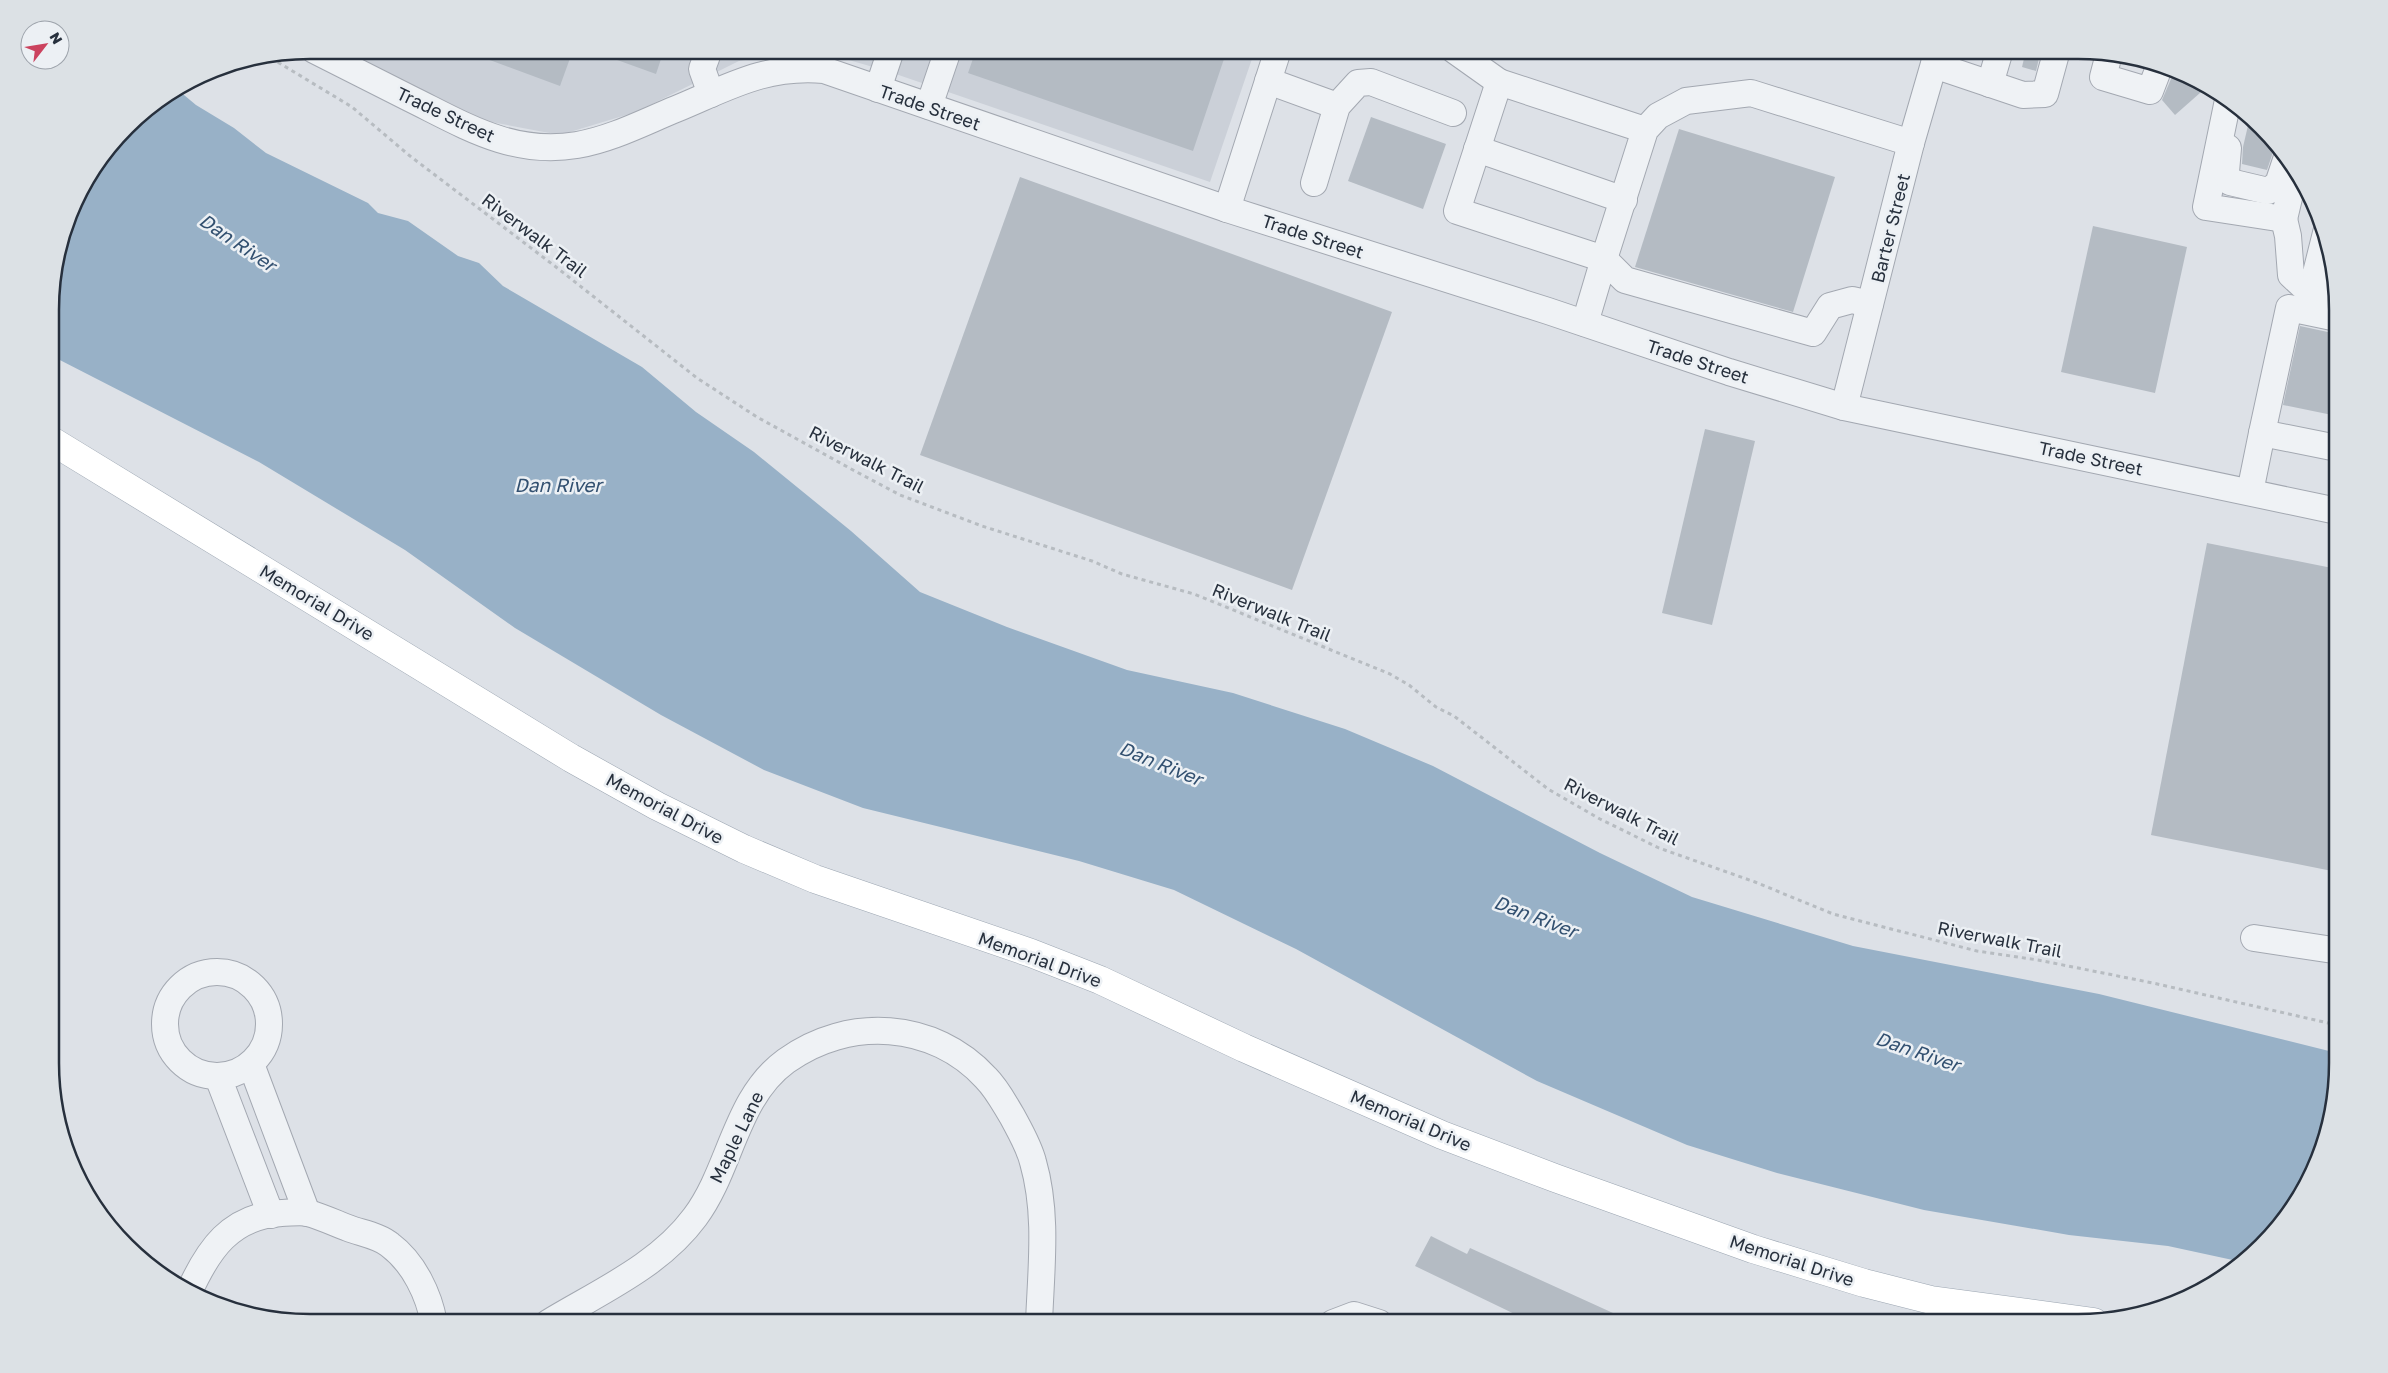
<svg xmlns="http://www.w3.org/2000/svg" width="2388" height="1373" viewBox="0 0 2388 1373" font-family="'Golos Text',sans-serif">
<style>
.built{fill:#cbd0d8}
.water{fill:#98b1c7}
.building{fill:#b4bbc3}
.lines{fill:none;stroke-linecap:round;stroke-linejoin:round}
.minor-casing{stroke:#a3a8b1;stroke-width:28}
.major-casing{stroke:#9ca6b2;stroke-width:29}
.path{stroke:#b7bcc1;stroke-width:3;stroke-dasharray:4 4;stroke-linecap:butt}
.minor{stroke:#eff2f5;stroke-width:26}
.major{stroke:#fff;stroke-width:28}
.labels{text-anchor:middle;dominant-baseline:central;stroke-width:5;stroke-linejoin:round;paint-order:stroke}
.street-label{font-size:18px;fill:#27303d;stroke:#ecf0f4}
.water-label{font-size:19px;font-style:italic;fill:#325070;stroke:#ecf0f4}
.rim{fill:none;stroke:#27303d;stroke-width:2.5}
</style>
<rect width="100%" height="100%" fill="#dde1e7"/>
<polygon class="built" points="340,50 1255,50 1210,182 887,71 814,50 739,61 636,112 560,135 486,121"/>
<path class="water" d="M 178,90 L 196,105 L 234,128 L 266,153 L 368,203 L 378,213 L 408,221 L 458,256 L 479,263 L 503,286 L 642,367 L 696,412 L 754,452 L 851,531 L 920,592 L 1007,627 L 1127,670 L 1233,693 L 1345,729 L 1433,766 L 1600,853 L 1692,897 L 1853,946 L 2099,994 L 2337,1053 C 2337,1133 2306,1213 2242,1262 L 2168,1246 L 2069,1235 L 1924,1210 L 1777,1173 L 1687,1145 L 1537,1081 L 1296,949 L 1174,890 L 1079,861 L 863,808 L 764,770 L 661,715 L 515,628 L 405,550 L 259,462 L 52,356 L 52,276 L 77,195 L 138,115 Z"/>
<g class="building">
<polygon points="468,50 573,50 560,86 468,52"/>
<polygon points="595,50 664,50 656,74 595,52"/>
<polygon points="976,50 1227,50 1193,151 968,73"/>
<polygon points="2026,50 2041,50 2036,71 2022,67"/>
<polygon points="2178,72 2209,85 2175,115 2162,100 2171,79"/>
<polygon points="1371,117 1446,144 1423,209 1348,181"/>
<polygon points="2250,117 2262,126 2276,143 2267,170 2242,164 2243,147"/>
<polygon points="1679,129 1835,177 1793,312 1635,267"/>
<polygon points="1020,177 1392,312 1292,590 920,455"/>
<polygon points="2093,226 2187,247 2155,393 2061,372"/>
<polygon points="2300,326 2337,334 2337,416 2283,405"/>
<polygon points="1705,429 1755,441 1712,625 1662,613"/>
<polygon points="2207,543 2337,569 2337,872 2151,835"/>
<polygon points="1431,1236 1467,1254 1470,1248 1635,1323 1533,1323 1415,1266"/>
</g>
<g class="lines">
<g class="minor-casing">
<g id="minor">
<path d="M 314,50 C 346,66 377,82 409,98 C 464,125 512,156 577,145 C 612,139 644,122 676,109 C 729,87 765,65 824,70 L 1227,209 L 1548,311 L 1729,372 L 1844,407 L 2337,511"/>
<polyline points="709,50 702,69 711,94"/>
<polyline points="1454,50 1499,82"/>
<polyline points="2109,54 2103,77 2150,91 2160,65"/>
<polyline points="1934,65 2023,95 2045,94 2057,50"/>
<polyline points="1268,81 1337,106"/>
<polyline points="1990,84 2000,50"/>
<polyline points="878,89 891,50"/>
<polyline points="2228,100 2206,207 2284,219 2296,168"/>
<polyline points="929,106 948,50"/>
<polyline points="1645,130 1499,82 1457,211 1604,259 1645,130 1658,116 1686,101 1751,93 1911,143"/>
<polyline points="2228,148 2226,172 2230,182 2268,191 2278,184 2287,157"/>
<polyline points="1477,149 1624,200"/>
<polyline points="1314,183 1337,106 1358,83 1371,82 1453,113"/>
<polyline points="1227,209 1278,50"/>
<polyline points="2284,219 2288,236 2291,275 2304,287 2337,294"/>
<polyline points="2326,233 2316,273 2334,277"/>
<polyline points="2337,318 2289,308 2262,433 2337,448"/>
<polyline points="1585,323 1604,259 1625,280 1813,333 1830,306 1852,300 1870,304"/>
<polyline points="1844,407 1911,143 1938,50"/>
<polyline points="2250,492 2262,433"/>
<polyline points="2254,938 2333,950 2337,949"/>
<circle cx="217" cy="1024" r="52"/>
<polyline points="251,1064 307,1213"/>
<polyline points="218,1077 271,1215"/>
<path d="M 189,1292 C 208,1250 230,1216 282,1213 C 290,1213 300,1211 308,1213 C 322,1217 335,1223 348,1228 C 361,1233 380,1236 390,1245 C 414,1263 429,1295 434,1323"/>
<path d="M 548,1323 C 599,1292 659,1266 695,1217 C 731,1169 735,1098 786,1061 C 848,1016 934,1021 986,1078 C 997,1089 1004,1103 1012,1116 C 1020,1131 1029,1146 1033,1162 C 1048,1214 1041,1269 1039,1323"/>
<polyline points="1333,1323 1354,1315 1379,1323"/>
<polyline points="1945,1323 1959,1304"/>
</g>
</g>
<g class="major-casing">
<polyline id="major" points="52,441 571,758 657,806 744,849 815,879 1031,953 1100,980 1244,1048 1442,1135 1555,1178 1753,1249 1864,1283 1931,1300 2094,1322"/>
</g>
<polyline class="path" points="271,58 352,107 410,156 556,267 697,378 757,417 853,470 900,495 982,526 1092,561 1122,574 1194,594 1390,674 1409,685 1436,707 1454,716 1548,789 1600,819 1659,848 1755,882 1833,914 1977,951 2038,960 2153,983 2337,1025"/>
<use href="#minor" class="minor"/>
<use href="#major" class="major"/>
</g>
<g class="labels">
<g class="street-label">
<text transform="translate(930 107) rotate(19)">Trade Street</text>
<text transform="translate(446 114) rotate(25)">Trade Street</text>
<text transform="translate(1890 228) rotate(-76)">Barter Street</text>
<text transform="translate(535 235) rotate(37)">Riverwalk Trail</text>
<text transform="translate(1313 236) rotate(18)">Trade Street</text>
<text transform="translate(1698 361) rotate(18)">Trade Street</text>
<text transform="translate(2091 458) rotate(12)">Trade Street</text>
<text transform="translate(867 459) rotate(27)">Riverwalk Trail</text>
<text transform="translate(317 602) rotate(31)">Memorial Drive</text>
<text transform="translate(1272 612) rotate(22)">Riverwalk Trail</text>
<text transform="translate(665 808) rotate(28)">Memorial Drive</text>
<text transform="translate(1622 811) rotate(27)">Riverwalk Trail</text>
<text transform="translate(2000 939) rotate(11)">Riverwalk Trail</text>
<text transform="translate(1040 959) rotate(20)">Memorial Drive</text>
<text transform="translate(1411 1120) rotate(23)">Memorial Drive</text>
<text transform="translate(736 1137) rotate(-64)">Maple Lane</text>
<text transform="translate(1792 1260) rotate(18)">Memorial Drive</text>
</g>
<g class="water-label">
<text transform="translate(238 242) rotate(34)">Dan River</text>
<text x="558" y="484">Dan River</text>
<text transform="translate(1161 763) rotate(22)">Dan River</text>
<text transform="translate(1536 916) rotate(21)">Dan River</text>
<text transform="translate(1918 1051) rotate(19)">Dan River</text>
</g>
</g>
<path d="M0 0H2388V1373H0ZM310 59H2078A251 251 0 0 1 2329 310V1063A251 251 0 0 1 2078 1314H310A251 251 0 0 1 59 1063V310A251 251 0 0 1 310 59Z" fill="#dce1e5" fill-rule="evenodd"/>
<path class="rim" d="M310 59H2078A251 251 0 0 1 2329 310V1063A251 251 0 0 1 2078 1314H310A251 251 0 0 1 59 1063V310A251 251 0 0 1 310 59Z"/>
<g transform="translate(45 45) rotate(59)"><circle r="24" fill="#ecf0f4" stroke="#9da3ab"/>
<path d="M0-4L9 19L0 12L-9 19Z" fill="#cb425e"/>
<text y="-8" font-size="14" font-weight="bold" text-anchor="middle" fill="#27303d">N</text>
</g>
</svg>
